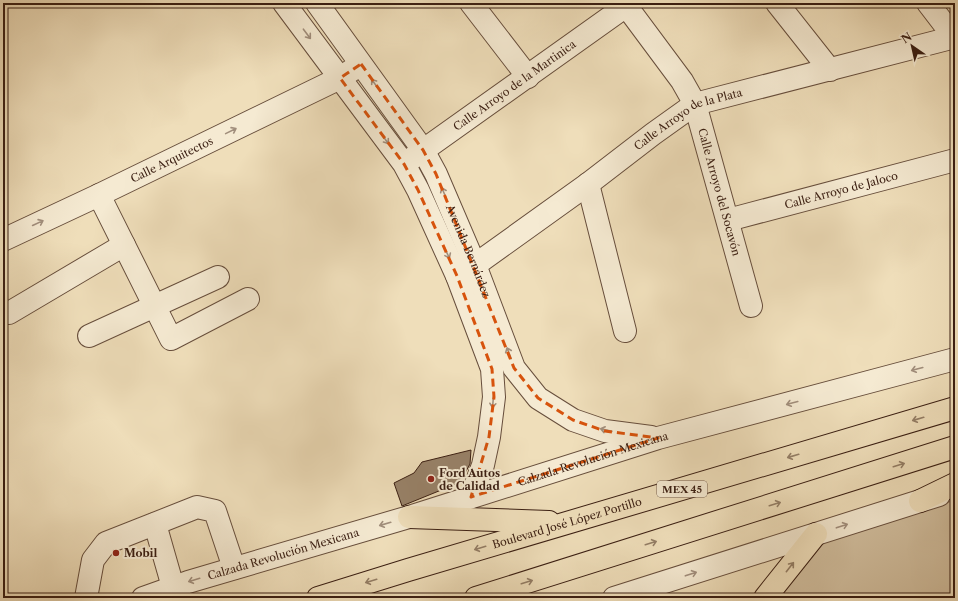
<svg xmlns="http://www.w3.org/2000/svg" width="958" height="601" viewBox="0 0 958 601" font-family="'Libre Caslon Text',serif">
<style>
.green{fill:#d0bd9d;stroke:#856e58}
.building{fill:#988269;stroke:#3a1e12}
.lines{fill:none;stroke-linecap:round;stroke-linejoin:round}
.minor-casing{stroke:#674e3c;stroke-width:24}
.major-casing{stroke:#3a1e12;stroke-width:24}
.minor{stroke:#f5ead2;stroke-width:22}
.major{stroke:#efdeba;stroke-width:22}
.oneway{stroke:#a18e7c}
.oneway2{stroke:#947e66}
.marked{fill:none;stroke:#d7530d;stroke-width:3;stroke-dasharray:8 5;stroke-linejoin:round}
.poi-dot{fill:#8f2418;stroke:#f5ead2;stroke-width:1.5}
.labels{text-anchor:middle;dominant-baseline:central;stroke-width:4;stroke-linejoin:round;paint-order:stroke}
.shield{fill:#f5ead2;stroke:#725b4c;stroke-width:1}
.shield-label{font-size:10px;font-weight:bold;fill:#3a1e12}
.street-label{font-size:11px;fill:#3a1e12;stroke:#f5ead2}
.poi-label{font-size:11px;font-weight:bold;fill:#3a1e12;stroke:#f5ead2;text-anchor:start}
</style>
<rect width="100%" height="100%" fill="#efdeba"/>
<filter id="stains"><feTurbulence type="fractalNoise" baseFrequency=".005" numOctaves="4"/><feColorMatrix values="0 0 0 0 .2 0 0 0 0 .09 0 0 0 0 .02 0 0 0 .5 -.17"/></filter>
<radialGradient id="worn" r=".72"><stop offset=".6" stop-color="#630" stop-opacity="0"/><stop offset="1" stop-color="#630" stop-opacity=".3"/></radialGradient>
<polygon class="green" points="955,500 955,598 775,598 823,542"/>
<polygon class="building" points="471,450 470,464 464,475 456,484 402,506 394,483 414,473 422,462"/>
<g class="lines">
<g class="minor-casing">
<g id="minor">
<polyline points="284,3 404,164 418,190 457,276 492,369 494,397 489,437 483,465 471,497"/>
<path id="s1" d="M 317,3 L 423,150 L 436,174 L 475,265 L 514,368 L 538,398 L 573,420 L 605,431 L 651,437"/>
<polyline points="471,3 528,77"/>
<path id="s2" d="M 624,3 L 682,81 L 695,104 L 751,306"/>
<polyline points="777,3 830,70"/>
<polyline points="928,3 954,37"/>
<path id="s3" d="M 411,159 L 626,6"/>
<polyline points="588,184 625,331"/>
<polyline points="99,195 171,339 248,299"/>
<path id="s4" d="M 728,220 L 955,160"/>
<path id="s5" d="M 3,240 L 99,195 L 340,78 L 352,70"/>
<path id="s6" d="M 457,276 L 475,265 L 588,184 L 653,134 L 695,104 L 955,37"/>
<polyline points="9,313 124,245"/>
<polyline points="89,336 218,277"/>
<polyline points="155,524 173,587"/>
<polyline points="86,598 93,560 106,543 197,507 215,511 234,568"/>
<path id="s7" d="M 143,598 L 188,582 L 409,517 L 658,438 L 955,359"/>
<polyline points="614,598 939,495"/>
</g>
</g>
<g class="major-casing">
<g id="major">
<polyline points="920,501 955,484"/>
<polyline points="409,517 549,522"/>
<path id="s8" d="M 318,598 L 408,570 L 955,408"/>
<polyline points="476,598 955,447"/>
<polyline points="765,598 816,534"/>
</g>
</g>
<use href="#minor" class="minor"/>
<use href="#major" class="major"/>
</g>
<defs><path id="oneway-shaft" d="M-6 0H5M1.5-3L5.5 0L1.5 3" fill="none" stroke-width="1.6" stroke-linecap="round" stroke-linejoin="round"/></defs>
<g class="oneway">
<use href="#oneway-shaft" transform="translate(307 34) rotate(53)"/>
<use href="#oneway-shaft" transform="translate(375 84) rotate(-126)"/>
<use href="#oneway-shaft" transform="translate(231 131) rotate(-26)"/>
<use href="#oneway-shaft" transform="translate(385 139) rotate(54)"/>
<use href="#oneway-shaft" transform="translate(444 193) rotate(-113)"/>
<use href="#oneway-shaft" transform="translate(38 223) rotate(-25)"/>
<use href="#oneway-shaft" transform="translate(447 253) rotate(65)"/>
<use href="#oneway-shaft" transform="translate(509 353) rotate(-111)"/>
<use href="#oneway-shaft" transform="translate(917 369) rotate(165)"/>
<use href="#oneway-shaft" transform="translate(493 402) rotate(95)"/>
<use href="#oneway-shaft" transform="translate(792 403) rotate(165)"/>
<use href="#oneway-shaft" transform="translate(606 430) rotate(-167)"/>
<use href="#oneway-shaft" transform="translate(385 524) rotate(164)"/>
<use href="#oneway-shaft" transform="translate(842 526) rotate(-18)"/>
<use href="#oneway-shaft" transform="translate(691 574) rotate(-18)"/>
<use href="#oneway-shaft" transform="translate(194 580) rotate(163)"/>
</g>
<g class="oneway2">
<use href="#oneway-shaft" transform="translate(918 419) rotate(164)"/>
<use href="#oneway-shaft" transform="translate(793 456) rotate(164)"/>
<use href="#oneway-shaft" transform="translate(899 465) rotate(-17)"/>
<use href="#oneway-shaft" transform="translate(775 504) rotate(-17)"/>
<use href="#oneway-shaft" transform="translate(651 543) rotate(-17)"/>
<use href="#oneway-shaft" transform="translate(480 548) rotate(163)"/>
<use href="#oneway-shaft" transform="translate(790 567) rotate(-52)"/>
<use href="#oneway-shaft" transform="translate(371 581) rotate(163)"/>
<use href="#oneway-shaft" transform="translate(527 582) rotate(-17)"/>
</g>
<path class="marked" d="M 361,64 L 423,150 L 436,174 L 514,368 L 538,398 L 573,420 L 605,431 L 658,438 L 471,497 L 489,437 L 494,397 L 492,369 L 457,276 L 418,190 L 404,164 L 340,78 Z"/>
<g class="poi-dot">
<circle cx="431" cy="479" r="4"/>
<circle cx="116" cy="553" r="4"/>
</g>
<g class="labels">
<rect class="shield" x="657" y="481" width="50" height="16" rx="3"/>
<g class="shield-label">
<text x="682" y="489">MEX 45</text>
</g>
<g class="street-label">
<text stroke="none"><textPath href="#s3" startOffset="127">Calle Arroyo de la Martinica</textPath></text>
<text stroke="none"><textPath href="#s6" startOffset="281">Calle Arroyo de la Plata</textPath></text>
<text stroke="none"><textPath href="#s5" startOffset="187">Calle Arquitectos</textPath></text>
<text stroke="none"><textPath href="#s4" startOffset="117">Calle Arroyo de Jaloco</textPath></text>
<text stroke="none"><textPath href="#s2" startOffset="215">Calle Arroyo del Socavón</textPath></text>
<text stroke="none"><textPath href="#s1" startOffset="292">Avenida Bernárdez</textPath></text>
<text stroke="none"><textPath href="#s7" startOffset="471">Calzada Revolución Mexicana</textPath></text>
<text stroke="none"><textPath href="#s8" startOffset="260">Boulevard José López Portillo</textPath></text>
<text stroke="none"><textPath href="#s7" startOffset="147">Calzada Revolución Mexicana</textPath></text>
</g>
<g class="poi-label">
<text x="439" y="473">Ford Autos<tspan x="439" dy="13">de Calidad</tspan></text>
<text x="124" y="553">Mobil</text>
</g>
</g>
<rect width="958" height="601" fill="none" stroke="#efdeba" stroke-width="16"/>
<rect x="4" y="4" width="950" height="593" fill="none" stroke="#3a1e12" stroke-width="2"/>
<rect x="8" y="8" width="942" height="585" fill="none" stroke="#3a1e12"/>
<g transform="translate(912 46) rotate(326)" stroke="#f5ead2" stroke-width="3" paint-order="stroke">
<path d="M0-3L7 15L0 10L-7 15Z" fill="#3a1e12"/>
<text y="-6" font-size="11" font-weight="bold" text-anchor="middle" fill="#3a1e12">N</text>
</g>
<rect width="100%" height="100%" filter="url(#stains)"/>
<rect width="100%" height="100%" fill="url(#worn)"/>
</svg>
